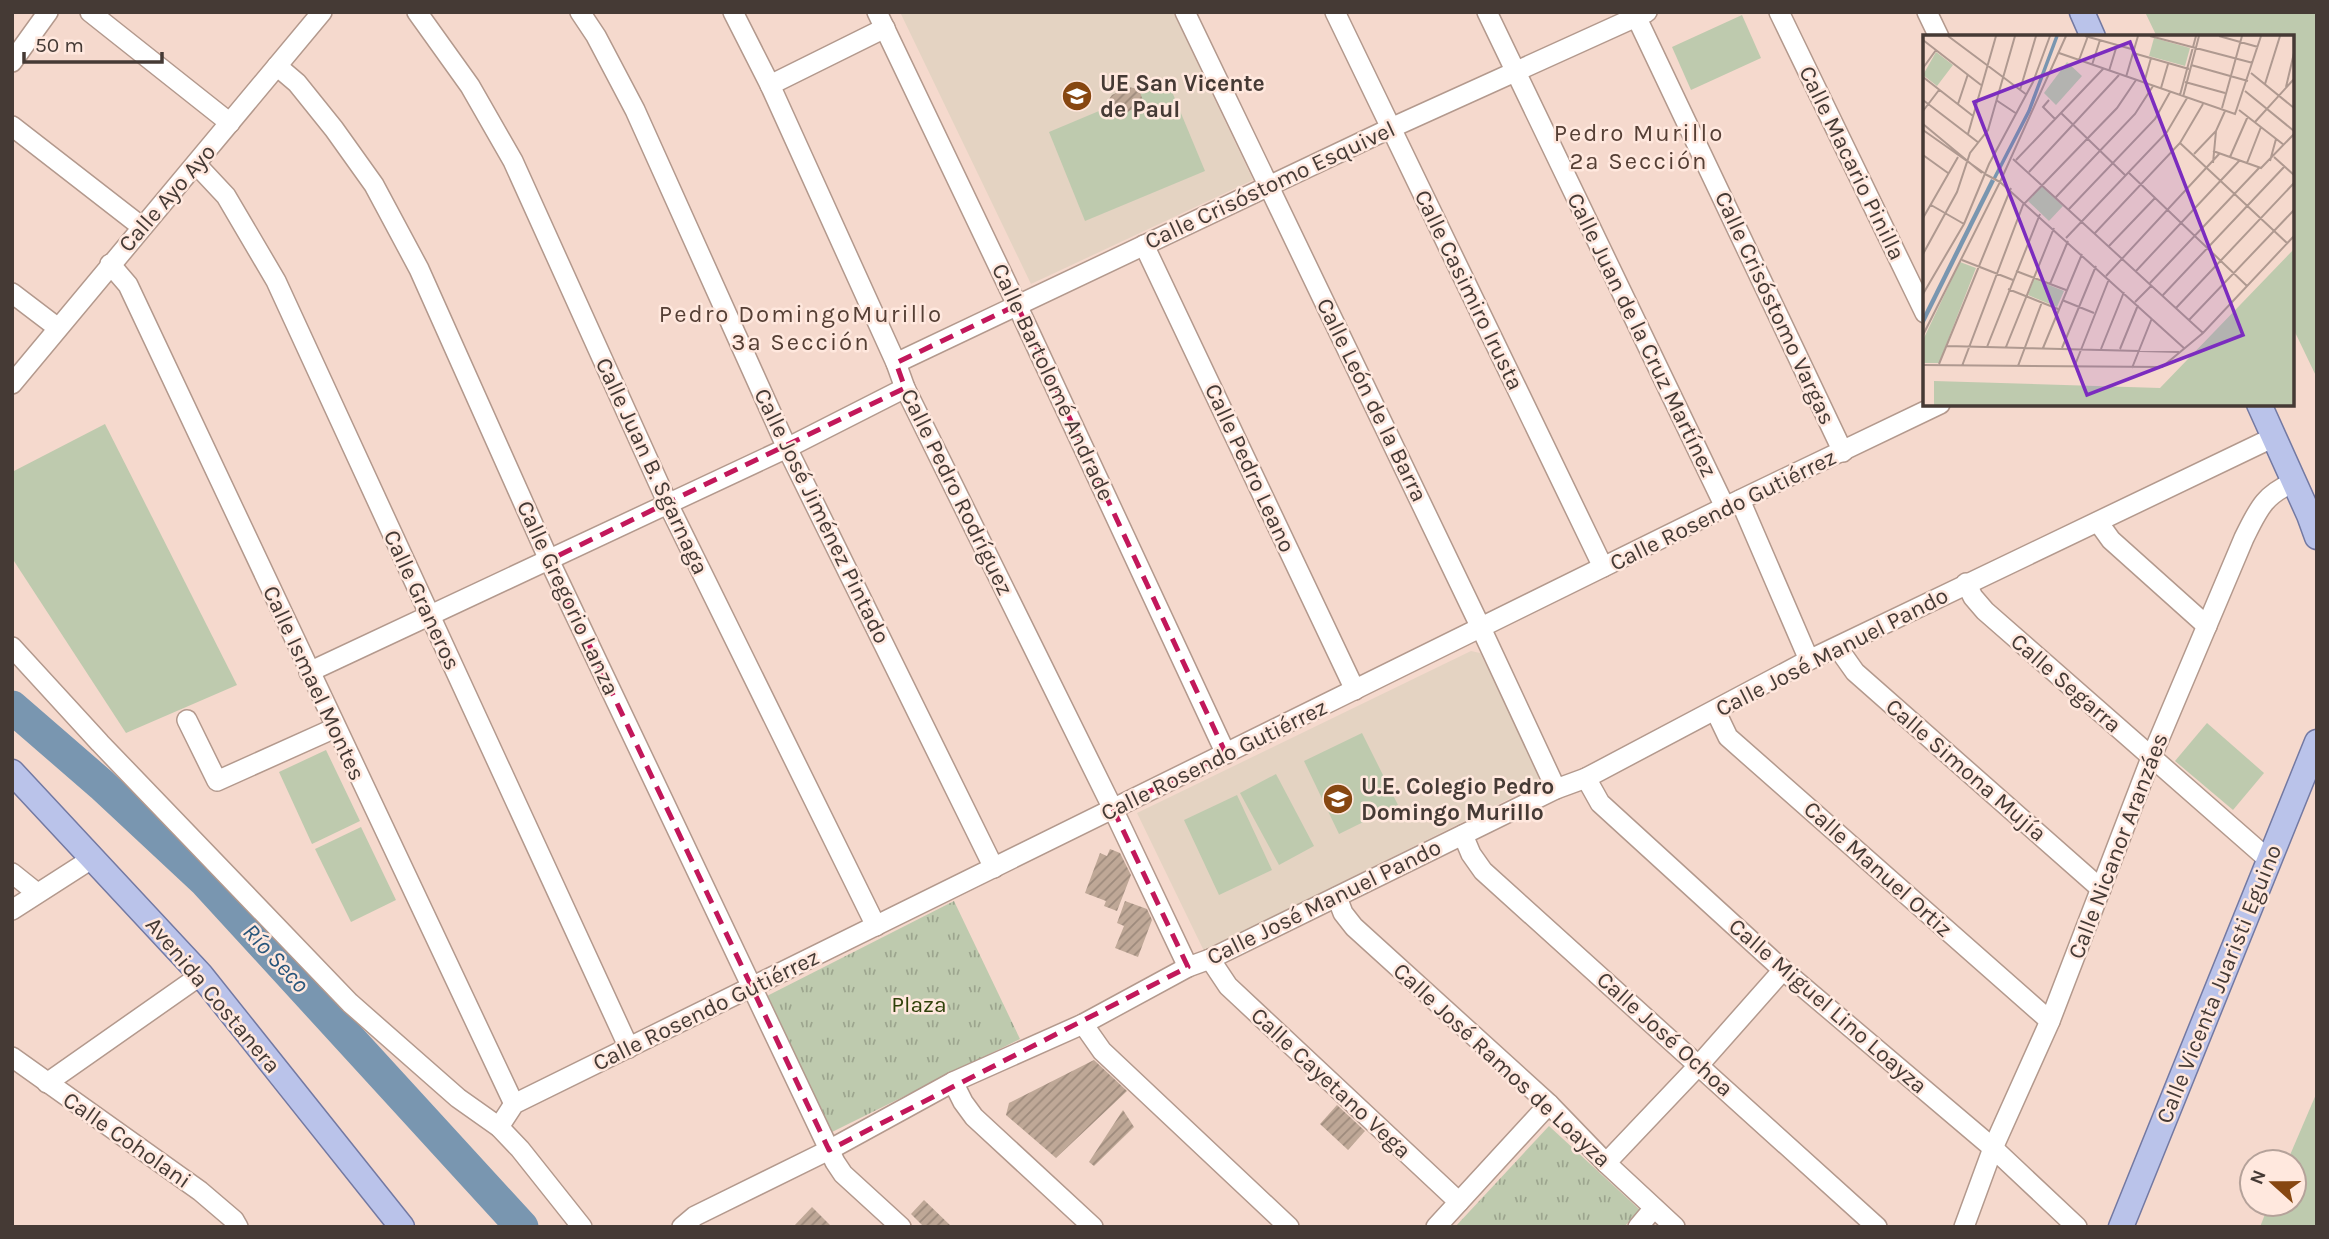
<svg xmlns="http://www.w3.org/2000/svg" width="2329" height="1239" viewBox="0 0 2329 1239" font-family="Karla,sans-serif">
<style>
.education{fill:#e4d3c2}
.grass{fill:#becaae}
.park{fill:url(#park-tufts)}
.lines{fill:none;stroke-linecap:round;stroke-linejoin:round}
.river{stroke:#7996b0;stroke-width:33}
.building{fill:url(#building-hatch)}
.minor-casing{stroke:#b3998d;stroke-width:22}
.major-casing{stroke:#7379a2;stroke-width:27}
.minor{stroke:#fff;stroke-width:19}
.major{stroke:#bac3ea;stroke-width:24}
.marked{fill:none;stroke:#c2185b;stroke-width:5;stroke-dasharray:14 9;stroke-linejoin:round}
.labels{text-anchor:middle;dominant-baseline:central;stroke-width:5;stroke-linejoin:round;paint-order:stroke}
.poi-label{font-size:23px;font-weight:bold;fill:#453a35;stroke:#ffe8de;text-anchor:start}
.street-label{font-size:23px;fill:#453a35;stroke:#ffe8de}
.park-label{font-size:23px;fill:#2e4009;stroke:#ffe8de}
.neighbourhood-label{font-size:24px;letter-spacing:2px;fill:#553f35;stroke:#ffe8de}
.water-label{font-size:24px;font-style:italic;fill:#28567c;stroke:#ffe8de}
.inset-river{fill:none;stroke:#7996b0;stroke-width:3.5}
.inset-road{fill:none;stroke:#af9990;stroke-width:2}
.view{fill:#7b2cbf;fill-opacity:0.15;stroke:#7b2cbf;stroke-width:3.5}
.inset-edge{fill:none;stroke:#453a35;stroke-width:3.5}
</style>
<defs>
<pattern id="park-tufts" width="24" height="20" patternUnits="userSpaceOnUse" patternTransform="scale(1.75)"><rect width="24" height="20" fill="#becaae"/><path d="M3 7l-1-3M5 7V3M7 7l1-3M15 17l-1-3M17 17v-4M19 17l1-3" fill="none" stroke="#9ca58e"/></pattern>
<pattern id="building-hatch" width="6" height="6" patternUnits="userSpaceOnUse" patternTransform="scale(1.75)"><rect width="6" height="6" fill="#bfa897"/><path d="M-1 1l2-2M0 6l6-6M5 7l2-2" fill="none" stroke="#9d8a7c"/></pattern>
</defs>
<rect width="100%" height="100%" fill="#f5d9cd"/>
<g class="education">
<polygon points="900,12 1173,12 1253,180 1031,284"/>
<polygon points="1471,651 1480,653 1540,769 1537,785 1204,951 1137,813"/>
</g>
<g class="grass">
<polygon points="2145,12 2317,12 2317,378 2292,326 2292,37 2157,37"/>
<polygon points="1742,15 1761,58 1691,90 1672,47"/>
<polygon points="1168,82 1205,171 1085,221 1049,132"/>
<polygon points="105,424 237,685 126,733 12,558 12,472"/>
<polygon points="2207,723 2264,773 2233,810 2175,761"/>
<polygon points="1362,733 1398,805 1339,834 1304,761"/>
<polygon points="326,750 360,821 312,844 279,772"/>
<polygon points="1276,774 1314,846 1279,865 1240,793"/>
<polygon points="1237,795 1272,870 1219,895 1184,820"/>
<polygon points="361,827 396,900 351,922 315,849"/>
<polygon points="2317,1092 2317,1227 2260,1227 2269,1204 2294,1204 2294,1162 2287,1162"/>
</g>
<g class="park">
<polygon points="954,901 1020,1039 830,1133 763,998"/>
<polygon points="1549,1126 1640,1210 1624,1227 1455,1227"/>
</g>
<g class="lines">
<polyline class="river" points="12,707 102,785 206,882 522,1227"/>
</g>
<g class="building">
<polygon points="1128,87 1139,89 1142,98 1136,107 1126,113 1114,114 1107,102 1112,95"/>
<polygon points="1110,849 1120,853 1131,875 1117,911 1104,906 1106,901 1085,893 1100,853 1107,856"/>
<polygon points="1125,901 1147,909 1152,920 1138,957 1115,948 1124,926 1117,923"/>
<polygon points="1094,1060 1127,1091 1056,1158 1006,1115 1009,1103"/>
<polygon points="1337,1105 1365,1131 1348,1150 1320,1124"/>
<polygon points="1123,1110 1134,1127 1094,1166 1089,1162"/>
<polygon points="924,1200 952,1227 924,1227 911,1214"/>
<polygon points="812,1207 832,1227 793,1227"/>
</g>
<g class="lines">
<g class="minor-casing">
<g id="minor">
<polyline points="90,12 230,123"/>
<polyline points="417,12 470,86 513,161 668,504 876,926"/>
<polyline points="580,12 596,36 635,110 787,448 994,868"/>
<polyline points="733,12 770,85 896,363 905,388 1113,809 1188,967"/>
<polyline points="877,12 1017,305 1226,754"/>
<polyline points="1185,12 1481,628 1556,789"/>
<polyline points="1335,12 1603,567"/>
<polyline points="1487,12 1725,507"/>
<polyline points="1634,12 1843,452"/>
<polyline points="1779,12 1925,313"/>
<polyline points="1927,12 1939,37"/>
<polyline points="12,62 48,12"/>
<polyline points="277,66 297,83 334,129 374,185 419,269 549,560 835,1162 843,1174 901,1227"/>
<polyline points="770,85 885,28"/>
<polyline points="12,126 142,227"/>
<polyline points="196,164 226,196 276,281 629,1048"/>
<polyline points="1144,245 1355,690"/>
<polyline points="110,264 128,285 514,1104"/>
<polyline points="12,293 58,328"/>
<polyline points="896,363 1391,128 1647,12"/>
<polyline points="12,384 322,12"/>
<polyline points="1740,500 1809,660"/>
<polyline points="2098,522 2111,540 2207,626"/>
<polyline points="1966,583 1973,597 1985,611 2269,860"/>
<polyline points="12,647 100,743 350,1003 458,1098 499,1127 520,1149 582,1227"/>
<polyline points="1838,648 1855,672 2101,889"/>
<polyline points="309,672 787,448 905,388"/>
<polyline points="1716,712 1728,737 2050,1021"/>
<polyline points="187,720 217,781 335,728"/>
<polyline points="1586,778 1600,803 1783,970 1993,1148 2077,1227"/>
<polyline points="1463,835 1471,854 1483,871 1877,1227"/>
<polyline points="12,873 37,893"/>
<polyline points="1337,897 1343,913 1354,927 1549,1104 1606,1163 1675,1227"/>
<polyline points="12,910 93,858"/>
<polyline points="1210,959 1228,986 1459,1202"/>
<polyline points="1083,1024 1102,1051 1289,1227"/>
<polyline points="12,1057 200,1191 234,1220 238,1227"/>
<polyline points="953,1082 963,1102 974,1117 1093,1227"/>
<polyline points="47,1083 201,975"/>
<polyline points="499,1127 514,1104 1725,507 1940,404"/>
<polyline points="1606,1163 1699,1065 1783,970"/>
<polyline points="682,1227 695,1216 829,1150 953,1082 1083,1024 1188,967 1210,959 1556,789 1586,778 1809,660 2272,438"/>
<polyline points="1436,1227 1549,1104"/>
<polyline points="1638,1227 1654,1208"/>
<path d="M 1964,1227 L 1993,1148 L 2050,1021 L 2151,758 L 2244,538 C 2258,510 2264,494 2295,482"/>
</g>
</g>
<g class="major-casing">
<g id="major">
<polyline points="2082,12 2093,37"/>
<polyline points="2259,404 2309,515 2317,537"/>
<polyline points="12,772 201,975 402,1227"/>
<polyline points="2121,1227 2317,742"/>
</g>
</g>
<use href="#minor" class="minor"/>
<use href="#major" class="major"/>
</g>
<path class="marked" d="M 1017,305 L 1226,754 L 1113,809 L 1188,967 L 829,1150 L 549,560 L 905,388 L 896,363 Z"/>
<defs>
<g id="school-disc" transform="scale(1.575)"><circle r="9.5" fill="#874711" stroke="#ffe8de"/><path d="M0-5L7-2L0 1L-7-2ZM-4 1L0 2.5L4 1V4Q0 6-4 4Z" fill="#fff"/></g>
</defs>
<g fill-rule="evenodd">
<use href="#school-disc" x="1077" y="96"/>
<use href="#school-disc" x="1338" y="799"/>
</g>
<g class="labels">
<g class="poi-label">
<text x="1100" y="83">UE San Vicente<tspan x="1100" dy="26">de Paul</tspan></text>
<text x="1361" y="786">U.E. Colegio Pedro<tspan x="1361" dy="26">Domingo Murillo</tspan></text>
</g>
<g class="street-label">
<text transform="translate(1852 163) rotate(64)">Calle Macario Pinilla</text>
<text transform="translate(1270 185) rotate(-25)">Calle Crisóstomo Esquivel</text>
<text transform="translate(167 198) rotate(-49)">Calle Ayo Ayo</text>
<text transform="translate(1469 290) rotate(64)">Calle Casimiro Irusta</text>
<text transform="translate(1775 308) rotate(65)">Calle Crisóstomo Vargas</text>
<text transform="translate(1642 335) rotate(64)">Calle Juan de la Cruz Martínez</text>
<text transform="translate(1053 382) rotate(65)">Calle Bartolomé Andrade</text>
<text transform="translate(1372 400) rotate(64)">Calle León de la Barra</text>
<text transform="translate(652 466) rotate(65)">Calle Juan B. Sgarnaga</text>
<text transform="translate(1250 468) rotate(65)">Calle Pedro Leano</text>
<text transform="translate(957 492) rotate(64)">Calle Pedro Rodríguez</text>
<text transform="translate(1723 510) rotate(-26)">Calle Rosendo Gutiérrez</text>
<text transform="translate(822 516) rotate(64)">Calle José Jiménez Pintado</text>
<text transform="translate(568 598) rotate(65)">Calle Gregorio Lanza</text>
<text transform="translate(422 600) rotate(65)">Calle Graneros</text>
<text transform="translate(1832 652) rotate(-27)">Calle José Manuel Pando</text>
<text transform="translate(314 683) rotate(65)">Calle Ismael Montes</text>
<text transform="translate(2066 683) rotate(41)">Calle Segarra</text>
<text transform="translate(1214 760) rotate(-26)">Calle Rosendo Gutiérrez</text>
<text transform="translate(1966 770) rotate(41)">Calle Simona Mujía</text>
<text transform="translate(2118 846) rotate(-69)">Calle Nicanor Aranzáes</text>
<text transform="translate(1878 869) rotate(42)">Calle Manuel Ortiz</text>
<text transform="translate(1324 902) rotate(-26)">Calle José Manuel Pando</text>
<text transform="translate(2219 984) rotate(-68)">Calle Vicenta Juaristi Eguino</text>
<text transform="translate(213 995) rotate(50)">Avenida Costanera</text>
<text transform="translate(1828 1006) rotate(41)">Calle Miguel Lino Loayza</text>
<text transform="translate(706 1010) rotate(-26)">Calle Rosendo Gutiérrez</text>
<text transform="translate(1665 1034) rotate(42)">Calle José Ochoa</text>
<text transform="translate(1502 1065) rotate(43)">Calle José Ramos de Loayza</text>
<text transform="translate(1331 1083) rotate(43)">Calle Cayetano Vega</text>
<text transform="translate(127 1140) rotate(35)">Calle Coholani</text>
</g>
<g class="park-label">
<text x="919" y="1004">Plaza</text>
</g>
<g class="neighbourhood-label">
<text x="1639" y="133">Pedro Murillo<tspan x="1639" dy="28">2ª Sección</tspan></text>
<text x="801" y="314">Pedro DomingoMurillo<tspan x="801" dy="28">3ª Sección</tspan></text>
</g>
<g class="water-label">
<text transform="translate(276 958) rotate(47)">Río Seco</text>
</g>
</g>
<g transform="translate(1923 35)">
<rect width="371" height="371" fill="#f5d9cd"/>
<path d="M 144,27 L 159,41 L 133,70 L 121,58 ZM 371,214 L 371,370 L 11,370 L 11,346 L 237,353 ZM 37,227 L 53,233 L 16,328 L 0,328 L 0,305 Z" fill="#becaae"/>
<path d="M 231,3 L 267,13 L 262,31 L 226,21 ZM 13,17 L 30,30 L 14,51 L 0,40 ZM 119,151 L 140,171 L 126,186 L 105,166 ZM 111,244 L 141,256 L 134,272 L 105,260 Z" fill="#becaae"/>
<path d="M 68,144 L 72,146 L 0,291 L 0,281 Z" fill="#7996b0"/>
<path class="inset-river" d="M 71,144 L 106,76 L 134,1"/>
<path class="inset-road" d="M 25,1 L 104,60M 143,1 L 77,147 L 262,314M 162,1 L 212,15M 227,1 L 330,28M 296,1 L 335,12M 0,5 L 58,50M 136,18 L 312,79 L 338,1M 210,18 L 266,34M 156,25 L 165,1M 169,30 L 177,5M 268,30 L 325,46M 0,33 L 13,15M 186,36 L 194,10M 328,38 L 371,73M 0,42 L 50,81M 203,42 L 215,1M 262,47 L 302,58M 221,48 L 228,23M 342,49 L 357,1M 363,52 L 371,18M 238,53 L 245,29M 97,55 L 113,1M 322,56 L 371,96M 257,60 L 273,1M 260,62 L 276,1M 0,65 L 56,108M 73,65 L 94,79M 126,65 L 120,72 L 132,84M 35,69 L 45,39M 299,73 L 319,1M 316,75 L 361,110M 0,76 L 16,55M 138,78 L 202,140M 332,87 L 371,44M 0,89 L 59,138M 0,95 L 61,138M 45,99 L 73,1M 257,108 L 364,208M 290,116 L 338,133 L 371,99M 271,119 L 293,96 L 302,76M 0,120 L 25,138M 307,122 L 325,81M 351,122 L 371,140M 90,124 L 280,298M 93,125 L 180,34M 347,126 L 353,104M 290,128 L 293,96M 324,128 L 338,92M 106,137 L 196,40M 205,137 L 324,251M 133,162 L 212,79 L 230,51M 8,170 L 41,189M 146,174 L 232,84 L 247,57M 0,183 L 35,122M 172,198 L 257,108 L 280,69M 143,203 L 244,97 L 264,63M 186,211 L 232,163M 0,219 L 34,157 L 47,118 L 65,95 L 92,1M 39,225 L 90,245M 93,236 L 143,255M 213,236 L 317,125M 183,241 L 297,118M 227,248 L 336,133M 127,249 L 145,206M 85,254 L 135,274M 0,259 L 41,189 L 66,129 L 110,47 L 127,1M 240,260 L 361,132M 139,265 L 171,278M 212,267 L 229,250M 253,273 L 371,148M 266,285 L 371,175M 0,300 L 77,147 L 62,139M 24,311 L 256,317M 64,312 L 117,179M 83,312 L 131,193M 120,313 L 159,219M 139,313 L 173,231M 178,314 L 201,257M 197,314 L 215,270M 16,329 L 88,153M 0,330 L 239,332 L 280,298 L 371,201M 152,330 L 186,244M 39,331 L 100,170 L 194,73 L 213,45M 95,331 L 119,267M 209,333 L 229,283"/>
<path class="view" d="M 207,7 L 320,300 L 164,360 L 51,67 Z"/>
<rect width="371" height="371" class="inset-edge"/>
</g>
<rect width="2329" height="1239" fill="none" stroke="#453a35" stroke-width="28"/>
<g transform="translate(2273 1183) rotate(291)"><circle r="33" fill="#ffe8de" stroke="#b5a29a" stroke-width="2"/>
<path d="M0-5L12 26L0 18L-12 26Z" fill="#874711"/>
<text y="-10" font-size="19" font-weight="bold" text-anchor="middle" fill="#453a35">N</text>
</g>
<path d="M24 52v10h138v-10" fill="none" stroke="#453a35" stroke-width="3.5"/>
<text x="35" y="52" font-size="21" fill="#453a35" stroke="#ffe8de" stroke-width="5" paint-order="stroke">50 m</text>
</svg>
